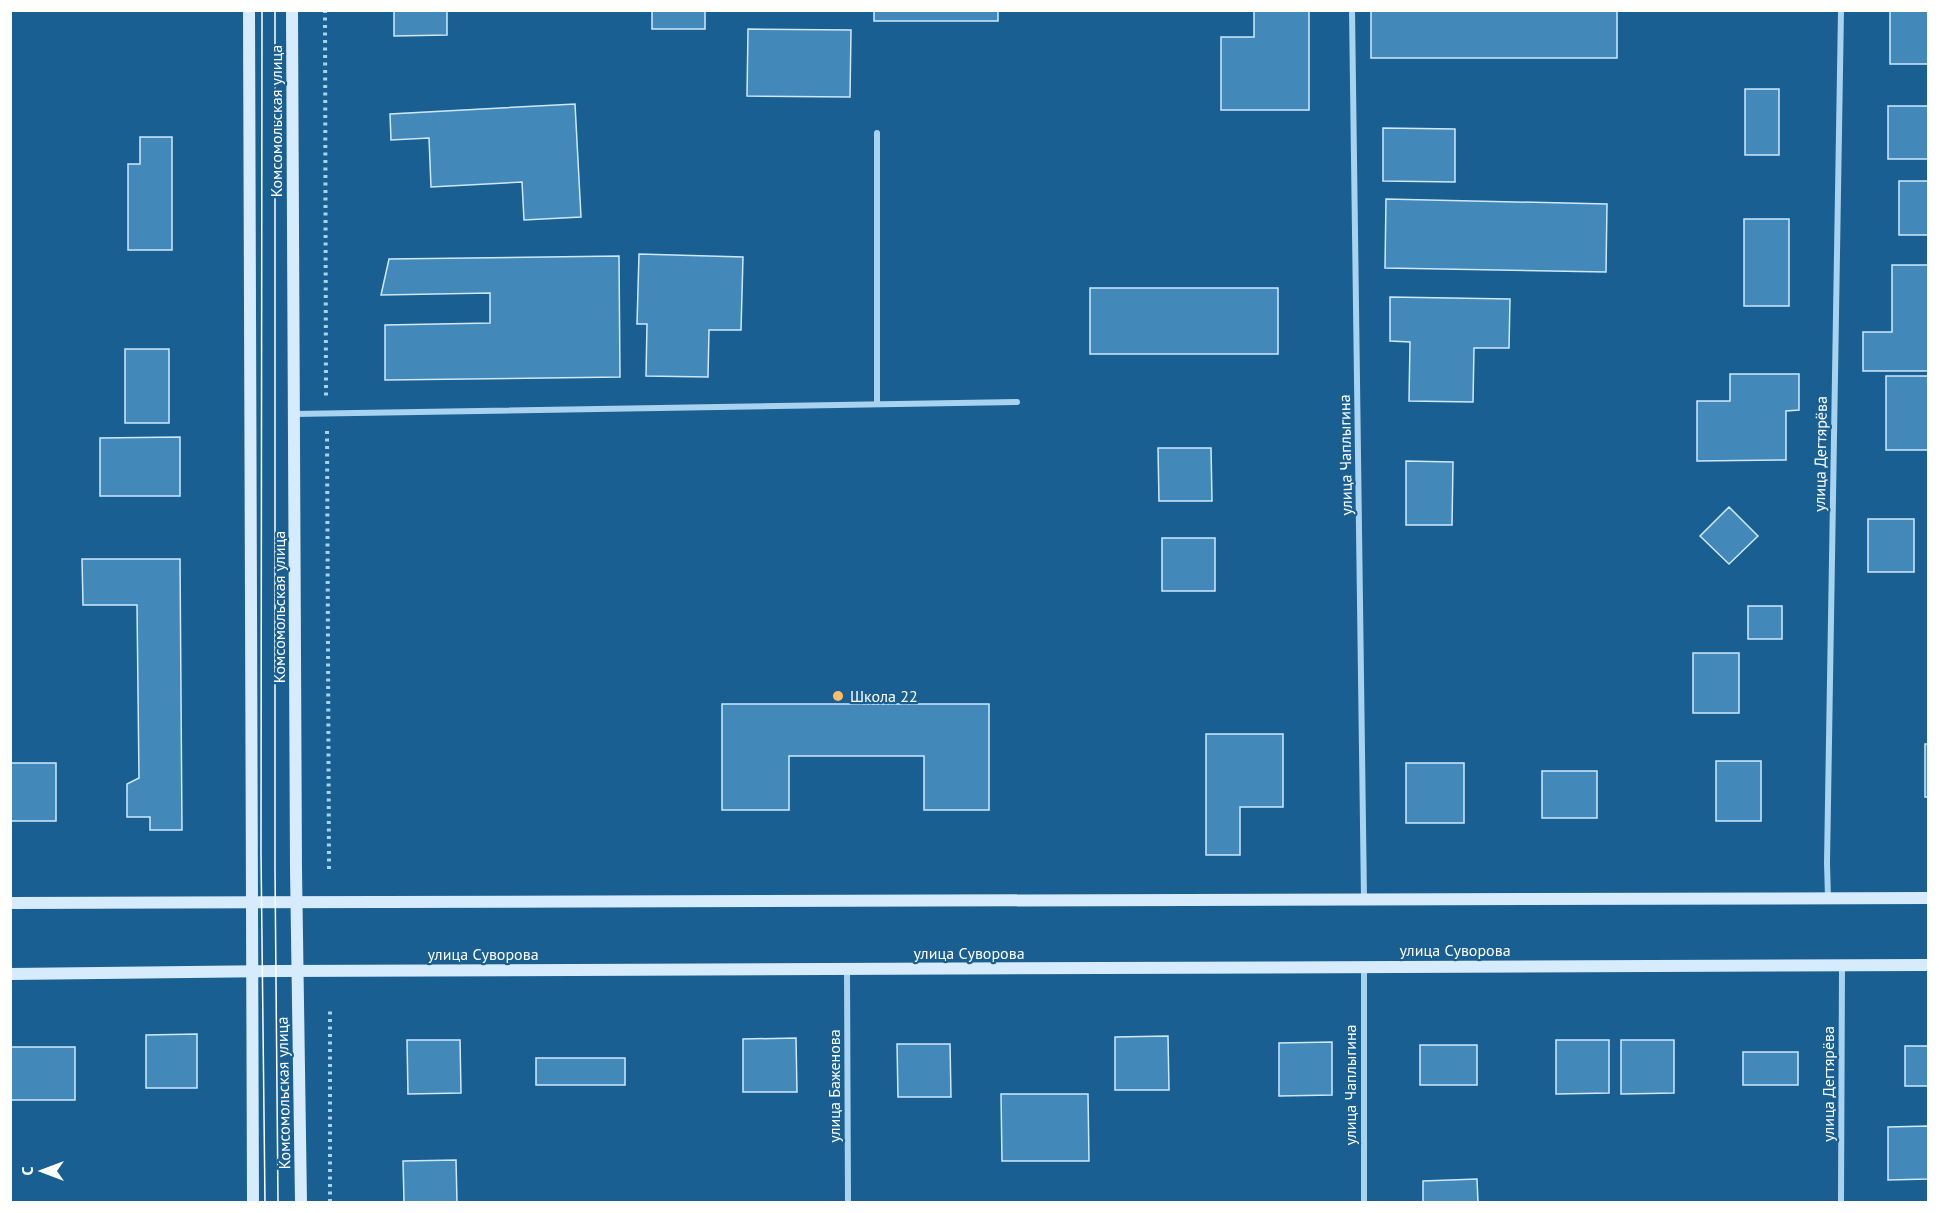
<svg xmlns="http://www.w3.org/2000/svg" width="1939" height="1213" viewBox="0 0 1939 1213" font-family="'PT Sans',sans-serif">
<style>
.building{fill:#4288b9;stroke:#cfe9fb;stroke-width:1.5}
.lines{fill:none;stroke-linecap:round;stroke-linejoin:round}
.path{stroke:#a9d2ef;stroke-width:4;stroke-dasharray:3 4.5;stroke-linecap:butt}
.minor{stroke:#a9d2ef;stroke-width:6}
.secondary{stroke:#d6ebfb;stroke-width:12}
.tram{stroke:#fff;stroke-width:1.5}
.poi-dot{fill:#ffbe67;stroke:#1a5f91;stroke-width:2}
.labels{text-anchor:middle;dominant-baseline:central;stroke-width:4.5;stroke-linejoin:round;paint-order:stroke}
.street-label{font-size:16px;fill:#fff;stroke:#1a5f91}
.poi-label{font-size:16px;fill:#fff;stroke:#1a5f91;text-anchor:start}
</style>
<rect width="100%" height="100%" fill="#1a5f91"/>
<g class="building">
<polygon points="394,10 447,10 447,35 394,36"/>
<rect x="652" y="10" width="53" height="19"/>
<rect x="874" y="10" width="124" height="11"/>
<polygon points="1254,10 1309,10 1309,110 1221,110 1221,37 1254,37"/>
<rect x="1371" y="10" width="246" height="48"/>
<rect x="1890" y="10" width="38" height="54"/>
<polygon points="748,29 851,30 850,97 747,96"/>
<rect x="1745" y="89" width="34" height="66"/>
<polygon points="575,104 581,217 524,220 522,182 431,187 429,138 391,140 390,114"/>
<rect x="1888" y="106" width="40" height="53"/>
<polygon points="1383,128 1455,129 1455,182 1383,181"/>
<polygon points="140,137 172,137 172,250 128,250 128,164 140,164"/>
<rect x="1899" y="181" width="29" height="54"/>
<polygon points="1386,199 1607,204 1606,272 1385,268"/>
<rect x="1744" y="219" width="45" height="87"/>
<polygon points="639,254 743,257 741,330 709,330 708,377 646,376 647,324 637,324"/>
<polygon points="619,256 620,377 385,380 385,325 490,323 490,293 381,295 389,259"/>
<polygon points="1892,265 1928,265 1928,371 1863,371 1863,332 1892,332"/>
<rect x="1090" y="288" width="188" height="66"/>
<polygon points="1390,297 1510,299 1509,348 1474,348 1473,402 1409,401 1410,342 1390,341"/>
<rect x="125" y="349" width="44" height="74"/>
<polygon points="1730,374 1799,374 1799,410 1786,411 1786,460 1697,461 1697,401 1730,401"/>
<rect x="1886" y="376" width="42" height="74"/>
<polygon points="180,437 180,496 100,496 100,438"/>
<polygon points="1158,448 1211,448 1212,501 1159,501"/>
<polygon points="1406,461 1453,462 1452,525 1406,525"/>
<polygon points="1729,507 1758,536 1729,564 1700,536"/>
<rect x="1868" y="519" width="46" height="53"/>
<rect x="1162" y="538" width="53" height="53"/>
<polygon points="82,559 180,559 182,830 150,830 150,817 127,817 127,784 139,778 137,605 83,605"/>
<rect x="1748" y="606" width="34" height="33"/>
<rect x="1693" y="653" width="46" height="60"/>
<polygon points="722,704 989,704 989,810 924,810 924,756 789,756 789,810 722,810"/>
<polygon points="1206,734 1283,734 1283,807 1240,807 1240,855 1206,855"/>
<rect x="1925" y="744" width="3" height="53"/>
<rect x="1716" y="761" width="45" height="60"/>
<rect x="10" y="763" width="46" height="58"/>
<rect x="1406" y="763" width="58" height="60"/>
<rect x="1542" y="771" width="55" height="47"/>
<polygon points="197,1034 197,1088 146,1088 146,1035"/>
<polygon points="1168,1036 1169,1090 1115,1090 1115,1037"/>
<polygon points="796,1038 797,1092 743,1092 743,1039"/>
<polygon points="407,1040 460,1040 461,1093 408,1094"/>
<polygon points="1556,1040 1609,1040 1609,1093 1556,1094"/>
<polygon points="1621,1040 1674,1040 1674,1093 1621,1094"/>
<polygon points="1332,1042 1332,1095 1279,1096 1279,1043"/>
<polygon points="897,1044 950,1044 951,1097 898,1097"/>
<rect x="1420" y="1045" width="57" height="40"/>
<rect x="1905" y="1046" width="23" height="40"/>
<rect x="10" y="1047" width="65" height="53"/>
<rect x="1743" y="1052" width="55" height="33"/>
<rect x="536" y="1058" width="89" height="27"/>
<polygon points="1001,1094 1088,1094 1089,1161 1002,1161"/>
<polygon points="1928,1126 1928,1179 1888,1180 1888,1127"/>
<polygon points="456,1160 457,1202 404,1202 403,1161"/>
<polygon points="1477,1179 1478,1202 1423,1202 1423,1181"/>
</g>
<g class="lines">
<g class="path">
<polyline points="325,10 326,397"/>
<polyline points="327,431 329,869"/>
<polyline points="330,1202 330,1008"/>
</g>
<g class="minor">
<polyline points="1352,10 1364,899"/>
<polyline points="877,133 877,404"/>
<polyline points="294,414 1017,402"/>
<polyline points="1828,898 1827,863 1841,10"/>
<polyline points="1364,967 1364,1202"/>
<polyline points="847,970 848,1202"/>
<polyline points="1841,1202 1842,966"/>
</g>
<g class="secondary">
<polyline points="249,10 253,1202"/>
<polyline points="292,10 296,869 301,1202"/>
<polyline points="10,903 1928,898"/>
<polyline points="10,974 276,971 1928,965"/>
</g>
<g class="tram">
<polyline points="262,10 261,853 265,1202"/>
<polyline points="275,10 275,869 278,1202"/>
</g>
</g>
<circle class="poi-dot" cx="838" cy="696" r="6"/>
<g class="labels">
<g class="street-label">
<text transform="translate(276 121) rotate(-90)">Комсомольская улица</text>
<text transform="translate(1820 454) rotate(-89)">улица Дегтярёва</text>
<text transform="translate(1345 455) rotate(-91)">улица Чаплыгина</text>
<text transform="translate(279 607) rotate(-90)">Комсомольская улица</text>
<text x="1455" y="950">улица Суворова</text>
<text x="969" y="953">улица Суворова</text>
<text x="483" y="954">улица Суворова</text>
<text transform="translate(1828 1084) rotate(-90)">улица Дегтярёва</text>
<text transform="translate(1350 1085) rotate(-90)">улица Чаплыгина</text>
<text transform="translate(834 1086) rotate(-90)">улица Баженова</text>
<text transform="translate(283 1093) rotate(-91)">Комсомольская улица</text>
</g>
<g class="poi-label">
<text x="850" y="696">Школа 22</text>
</g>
</g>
<rect width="1939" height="1213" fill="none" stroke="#ffffff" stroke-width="24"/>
<g transform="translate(42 1171) rotate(270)" stroke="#1a5f91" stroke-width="4.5" paint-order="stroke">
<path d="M0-4.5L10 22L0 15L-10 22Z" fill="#ffffff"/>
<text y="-9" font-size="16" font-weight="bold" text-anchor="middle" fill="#ffffff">С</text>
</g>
</svg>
